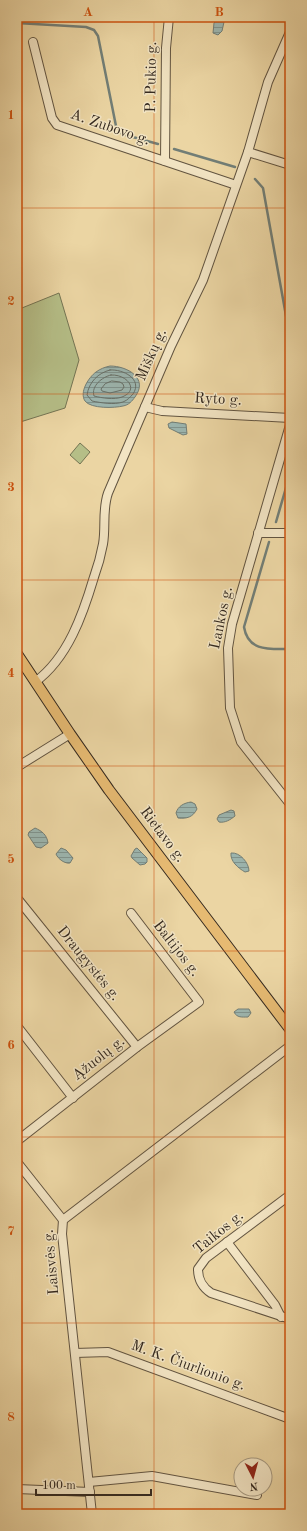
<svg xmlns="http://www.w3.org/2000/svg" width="307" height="1531" viewBox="0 0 307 1531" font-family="'Old Standard TT',serif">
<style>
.garden{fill:#b5be87;stroke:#747453}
.water{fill:url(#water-rules);stroke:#727e76}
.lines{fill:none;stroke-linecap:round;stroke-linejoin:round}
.shore{stroke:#687068;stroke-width:1}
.stream{stroke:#727e76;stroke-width:2.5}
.minor-casing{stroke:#625440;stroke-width:10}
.major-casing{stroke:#34291f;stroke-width:12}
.minor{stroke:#f2e4c3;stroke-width:8}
.major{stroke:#e6ba72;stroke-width:10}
.grid{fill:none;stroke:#cd520f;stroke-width:1;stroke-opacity:0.55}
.labels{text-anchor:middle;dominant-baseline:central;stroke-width:3;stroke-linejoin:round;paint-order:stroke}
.street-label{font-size:15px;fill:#34291f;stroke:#f2e4c3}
.neatline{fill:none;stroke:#cd520f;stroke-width:1.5}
.grid-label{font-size:13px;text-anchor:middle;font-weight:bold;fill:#cd520f}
</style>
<defs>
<pattern id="water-rules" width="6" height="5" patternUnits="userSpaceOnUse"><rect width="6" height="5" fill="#9cb6b0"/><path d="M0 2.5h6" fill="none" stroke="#80948f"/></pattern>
</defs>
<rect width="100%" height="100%" fill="#ebd5a3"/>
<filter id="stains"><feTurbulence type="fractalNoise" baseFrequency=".005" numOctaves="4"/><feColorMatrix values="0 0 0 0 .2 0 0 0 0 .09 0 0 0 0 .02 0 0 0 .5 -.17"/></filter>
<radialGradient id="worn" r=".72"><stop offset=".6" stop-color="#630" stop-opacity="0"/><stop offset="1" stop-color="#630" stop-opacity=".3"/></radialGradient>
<g class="garden">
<polygon points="59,293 79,360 65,408 17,423 17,310"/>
<polygon points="80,443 90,452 80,464 70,455"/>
</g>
<g class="water">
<polygon points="217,20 222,20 224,22 222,31 218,35 213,33 214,23"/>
<path d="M 110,366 C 127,366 149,378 135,397 C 132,401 129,405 123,406 C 115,408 91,409 85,401 C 79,392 89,377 96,372 C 100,369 105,367 110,366 Z"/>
<polygon points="172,422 186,424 187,434 183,435 169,428 168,424"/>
<path d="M 191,802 L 195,804 L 197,809 C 193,817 187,819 178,818 L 176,813 C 178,806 184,803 191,802 Z"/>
<path d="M 231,810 L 234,811 L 235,816 C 230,820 225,823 219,822 L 217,819 L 219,815 Z"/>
<path d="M 35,828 C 42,831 47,835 48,843 L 41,848 L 36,847 L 28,835 L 29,832 Z"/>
<path d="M 61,848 L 66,850 L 73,858 L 70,863 C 65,864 58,859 56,854 Z"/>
<polygon points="137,848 147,858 147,862 145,864 140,865 132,858 131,856 135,849"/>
<path d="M 231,853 C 240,852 249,863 249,871 L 245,872 C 238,868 230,861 231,853 Z"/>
<path d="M 238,1009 L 249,1009 L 251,1013 L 248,1017 C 242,1017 237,1018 234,1012 Z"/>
</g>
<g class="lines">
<g class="shore">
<path d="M 110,370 C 123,369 143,379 133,394 C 130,397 128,400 123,402 C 114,405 102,403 92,401 L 87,395 C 89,382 98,373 110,370 Z"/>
<path d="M 111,375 C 127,374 140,390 122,397 C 114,400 102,398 94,396 C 91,386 102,377 111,375 Z"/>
<polygon points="112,381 120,382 123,384 124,387 122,390 110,393 102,391 101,389 105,384"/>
</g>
<g class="stream">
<polyline points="17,23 86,27 94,30 98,36 116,126 122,134 158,144"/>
<polyline points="174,149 235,167"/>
<polyline points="255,179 263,188 290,338"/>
<polyline points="276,522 290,474"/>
<path d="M 269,542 L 244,627 C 248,652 270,649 290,649"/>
</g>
<g class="minor-casing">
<g id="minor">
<polyline points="33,42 52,118 57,125 236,185"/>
<polyline points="248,152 290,165"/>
<polyline points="165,161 166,48 169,17"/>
<polyline points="145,407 162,411 290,418"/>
<polyline points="290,425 232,624 228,648 230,708 241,742 290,804"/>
<polyline points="258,533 290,533"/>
<path d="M 35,682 C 68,658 83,614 94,577 C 98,566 101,555 103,544 C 106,527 102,510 108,493 L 171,346 L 203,280 L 248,152 L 268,82 L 290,32"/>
<polyline points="17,767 70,734"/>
<polyline points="17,898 137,1047"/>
<polyline points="17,1026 73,1098"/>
<polyline points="17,1141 137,1047 199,1002 131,913"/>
<polyline points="17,1162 63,1220"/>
<path d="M 290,1195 L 206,1258 L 198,1269 C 198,1280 202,1287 211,1293 L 290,1319"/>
<polyline points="227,1242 275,1305 281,1317"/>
<polyline points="75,1353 108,1352 290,1419"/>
<polyline points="89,1482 152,1476 257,1495"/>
<polyline points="17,1489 90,1492"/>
<polyline points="92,1514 62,1234 63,1220 290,1046"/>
</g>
</g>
<g class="major-casing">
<polyline id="major" points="17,654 70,734 109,790 290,1029"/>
</g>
<use href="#minor" class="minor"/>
<use href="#major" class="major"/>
</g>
<path class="grid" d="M 154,17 L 154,1514M 17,208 L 290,208M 17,394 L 290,394M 17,580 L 290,580M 17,766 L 290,766M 17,951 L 290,951M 17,1137 L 290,1137M 17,1323 L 290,1323"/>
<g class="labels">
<g class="street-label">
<text transform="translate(152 77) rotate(-89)">P. Pukio g.</text>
<text transform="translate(110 128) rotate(19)">A. Zubovo g.</text>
<text transform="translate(152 355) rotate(-66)">Miškų g.</text>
<text transform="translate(218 400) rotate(3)">Ryto g.</text>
<text transform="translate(222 618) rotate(-78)">Lankos g.</text>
<text transform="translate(162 835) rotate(53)">Rietavo g.</text>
<text transform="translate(176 949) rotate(52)">Baltijos g.</text>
<text transform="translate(88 964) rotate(51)">Draugystės g.</text>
<text transform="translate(99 1059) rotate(-38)">Ąžuolų g.</text>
<text transform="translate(219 1233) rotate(-39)">Taikos g.</text>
<text transform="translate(52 1262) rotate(-95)">Laisvės g.</text>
<text transform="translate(188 1366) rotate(20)">M. K. Čiurlionio g.</text>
</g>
</g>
<rect width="307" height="1531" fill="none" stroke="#ebd5a3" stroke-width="44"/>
<g transform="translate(253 1477) rotate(174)"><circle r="19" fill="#f2e4c3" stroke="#a69981"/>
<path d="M0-3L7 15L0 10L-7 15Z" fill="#8f2418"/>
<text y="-6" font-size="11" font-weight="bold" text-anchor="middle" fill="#34291f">N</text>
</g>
<path d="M36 1489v6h115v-6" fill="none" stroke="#34291f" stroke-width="2"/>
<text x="42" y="1489" font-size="12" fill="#34291f" stroke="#f2e4c3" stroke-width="3" paint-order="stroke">100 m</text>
<rect x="22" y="22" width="263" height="1487" class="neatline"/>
<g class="grid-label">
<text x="88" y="16">A</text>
<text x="219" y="16">B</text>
<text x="11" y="119">1</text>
<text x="11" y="305">2</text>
<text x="11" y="491">3</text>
<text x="11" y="677">4</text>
<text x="11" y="863">5</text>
<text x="11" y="1049">6</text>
<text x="11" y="1235">7</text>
<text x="11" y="1421">8</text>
</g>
<rect width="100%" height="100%" filter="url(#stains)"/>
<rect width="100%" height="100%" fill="url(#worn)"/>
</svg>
